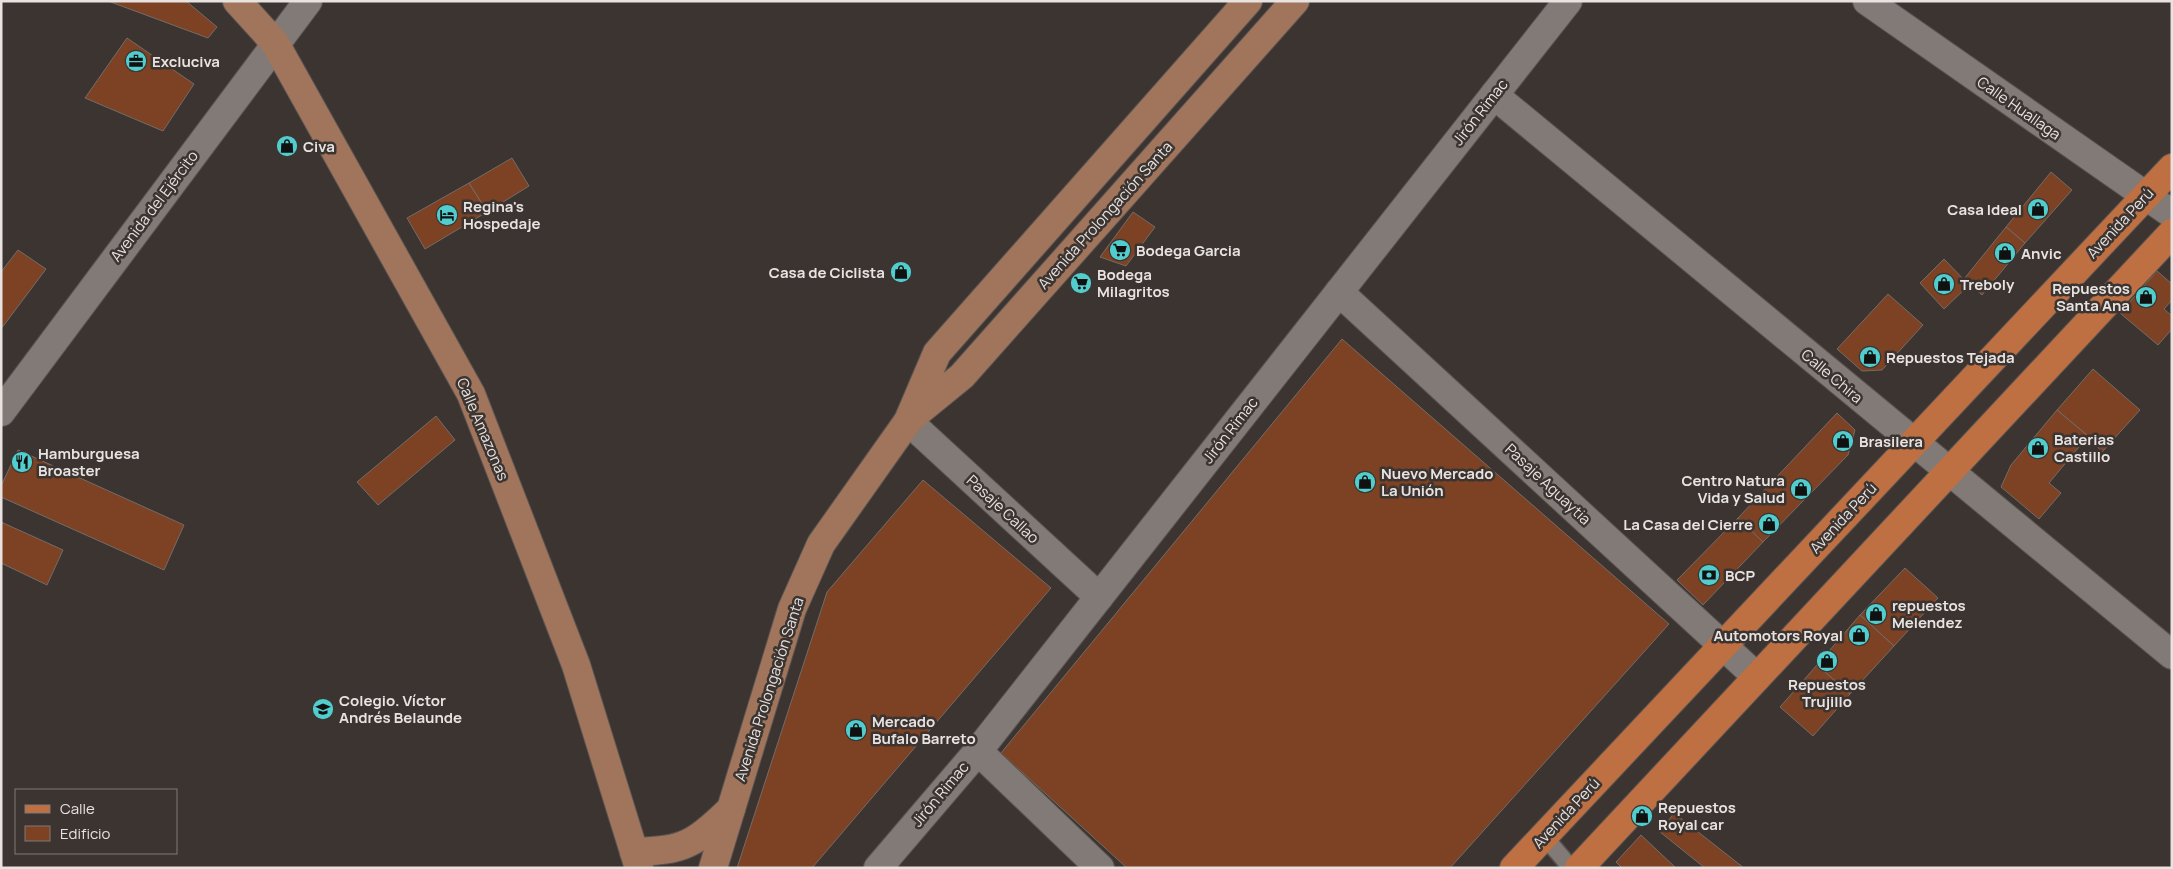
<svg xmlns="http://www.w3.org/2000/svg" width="2173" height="869" viewBox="0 0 2173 869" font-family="Manrope,sans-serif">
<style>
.building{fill:#7d4123;stroke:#746c68}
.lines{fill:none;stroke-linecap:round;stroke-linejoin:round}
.lane-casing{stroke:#595351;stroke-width:19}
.street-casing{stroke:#595351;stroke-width:30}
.secondary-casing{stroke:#595351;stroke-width:30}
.primary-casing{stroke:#595351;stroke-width:30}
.lane{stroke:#827a76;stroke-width:16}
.street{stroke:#827a76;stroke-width:28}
.secondary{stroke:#a0755c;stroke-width:28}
.primary{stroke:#bf7042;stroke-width:28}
.labels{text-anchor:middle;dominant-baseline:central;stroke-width:5;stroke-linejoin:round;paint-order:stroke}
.poi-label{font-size:15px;font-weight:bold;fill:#e8e3e1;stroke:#3b3431;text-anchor:start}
.street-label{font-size:15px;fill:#e8e3e1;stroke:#3b3431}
</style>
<rect width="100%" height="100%" fill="#3b3431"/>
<g class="building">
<polygon points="108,1 186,1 217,27 208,38"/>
<polygon points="127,38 194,84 163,131 85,98"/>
<polygon points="512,158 529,186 487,212 469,183"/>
<polygon points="2051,172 2072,190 2025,243 2006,227"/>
<polygon points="469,183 487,212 425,249 407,218"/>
<polygon points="1133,212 1155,227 1126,266 1100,257"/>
<polygon points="2006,227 2025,243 1982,295 1964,279"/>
<polygon points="18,250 46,269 1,329 1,272"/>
<polygon points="1944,259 1969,285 1944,309 1920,283"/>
<polygon points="2157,271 2172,284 2172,300 2164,309 2172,316 2172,329 2158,345 2120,313"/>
<polygon points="1888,294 1923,325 1882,370 1862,371 1837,349"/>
<polygon points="1342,339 1669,624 1450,868 1127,868 1001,753"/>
<polygon points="2093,369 2140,410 2102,452 2088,436 2057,410"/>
<polygon points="2057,410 2088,436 2049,483 2061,493 2039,519 2001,487 2011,465"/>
<polygon points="1837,413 1855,430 1848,455 1763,542 1738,518"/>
<polygon points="436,416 455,440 378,505 357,482"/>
<polygon points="18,450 184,525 164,570 1,497 1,486"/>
<polygon points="923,480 1051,588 812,868 737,868 827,592"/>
<polygon points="1738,518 1763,542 1703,605 1677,580"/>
<polygon points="1,522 63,550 47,585 1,563"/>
<polygon points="1905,568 1938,598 1894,646 1860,615"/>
<polygon points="1860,615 1894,646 1850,694 1817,665"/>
<polygon points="1817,665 1850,694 1813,736 1780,707"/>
<polygon points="1674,813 1744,868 1705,868 1660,832"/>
<polygon points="1641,835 1676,868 1622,868 1616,862"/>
</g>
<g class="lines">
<g class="lane-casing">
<polyline id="lane" points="1544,836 1571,868"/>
</g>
<g class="street-casing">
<g id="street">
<polyline points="1867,1 2172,214"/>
<polyline points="1494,95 2172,655"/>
<polyline points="1339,292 1757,677"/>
<polyline points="1,412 308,1"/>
<polyline points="908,421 1099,597"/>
<polyline points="978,751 1100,868"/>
<polyline points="878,868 978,751 1568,1"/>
</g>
</g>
<g class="secondary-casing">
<g id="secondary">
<polyline points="237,1 275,43 471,394 576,665 639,868"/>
<polyline points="913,416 962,376 1295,1"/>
<path d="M 634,852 C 652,851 672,851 688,843 C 704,836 718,821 731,809"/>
<polyline points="713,868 792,609 821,544 908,421 937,353 1248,1"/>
</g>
</g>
<g class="primary-casing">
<g id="primary">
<polyline points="1514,868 2172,168"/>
<polyline points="1579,868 2172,233"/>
</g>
</g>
<use href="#lane" class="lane"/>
<use href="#street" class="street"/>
<use href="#secondary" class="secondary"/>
<use href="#primary" class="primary"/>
</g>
<defs>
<g id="office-disc" transform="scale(1.125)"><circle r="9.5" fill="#52cdcd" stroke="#3b3431"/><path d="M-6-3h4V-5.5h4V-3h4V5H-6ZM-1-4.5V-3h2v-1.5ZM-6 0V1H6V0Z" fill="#111"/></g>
<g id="shop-disc" transform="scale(1.125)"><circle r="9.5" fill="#52cdcd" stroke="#3b3431"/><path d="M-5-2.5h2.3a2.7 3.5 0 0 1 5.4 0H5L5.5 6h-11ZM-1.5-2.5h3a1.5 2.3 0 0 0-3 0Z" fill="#111"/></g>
<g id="hotel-disc" transform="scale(1.125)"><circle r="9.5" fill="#52cdcd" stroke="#3b3431"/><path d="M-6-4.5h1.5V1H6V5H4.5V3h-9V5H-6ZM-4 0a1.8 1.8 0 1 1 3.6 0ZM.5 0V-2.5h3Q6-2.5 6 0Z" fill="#111"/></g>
<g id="supermarket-disc" transform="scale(1.125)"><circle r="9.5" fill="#52cdcd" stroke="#3b3431"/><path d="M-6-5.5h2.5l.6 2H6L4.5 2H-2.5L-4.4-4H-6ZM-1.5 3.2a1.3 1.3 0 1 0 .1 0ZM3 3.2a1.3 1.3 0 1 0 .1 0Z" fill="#111"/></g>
<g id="restaurant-disc" transform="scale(1.125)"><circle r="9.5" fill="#52cdcd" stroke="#3b3431"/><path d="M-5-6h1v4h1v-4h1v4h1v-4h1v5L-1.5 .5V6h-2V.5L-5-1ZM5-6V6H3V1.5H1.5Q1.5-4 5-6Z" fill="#111"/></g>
<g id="bank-disc" transform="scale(1.125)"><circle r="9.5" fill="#52cdcd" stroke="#3b3431"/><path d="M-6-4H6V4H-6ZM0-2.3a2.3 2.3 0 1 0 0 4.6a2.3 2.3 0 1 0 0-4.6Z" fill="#111"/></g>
<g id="school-disc" transform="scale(1.125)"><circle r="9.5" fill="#52cdcd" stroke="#3b3431"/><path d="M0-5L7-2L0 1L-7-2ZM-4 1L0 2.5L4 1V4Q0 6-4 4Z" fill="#111"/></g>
</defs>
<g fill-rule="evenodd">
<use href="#office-disc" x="136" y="61"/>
<use href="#shop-disc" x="287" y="146"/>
<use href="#shop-disc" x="2038" y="209"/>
<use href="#hotel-disc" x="447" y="215"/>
<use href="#supermarket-disc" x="1120" y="250"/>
<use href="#shop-disc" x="2005" y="253"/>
<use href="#shop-disc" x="901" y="272"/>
<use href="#supermarket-disc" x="1081" y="283"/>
<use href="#shop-disc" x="1944" y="284"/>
<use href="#shop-disc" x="2146" y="297"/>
<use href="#shop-disc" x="1870" y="357"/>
<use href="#shop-disc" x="1843" y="441"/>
<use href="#shop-disc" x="2038" y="448"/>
<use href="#restaurant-disc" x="22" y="462"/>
<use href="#shop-disc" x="1365" y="482"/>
<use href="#shop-disc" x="1801" y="489"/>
<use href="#shop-disc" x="1769" y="524"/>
<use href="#bank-disc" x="1709" y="575"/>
<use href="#shop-disc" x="1876" y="614"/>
<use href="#shop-disc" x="1859" y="635"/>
<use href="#shop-disc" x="1827" y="661"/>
<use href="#school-disc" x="323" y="709"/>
<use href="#shop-disc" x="856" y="730"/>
<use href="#shop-disc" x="1642" y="816"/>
</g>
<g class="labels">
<g class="poi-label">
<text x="152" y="61">Excluciva</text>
<text x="303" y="146">Civa</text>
<text x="463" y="206">Regina's<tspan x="463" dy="17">Hospedaje</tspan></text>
<text x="2022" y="209" text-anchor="end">Casa Ideal</text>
<text x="1136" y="250">Bodega Garcia</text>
<text x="2021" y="253">Anvic</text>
<text x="885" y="272" text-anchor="end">Casa de Ciclista</text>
<text x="1097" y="274">Bodega<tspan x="1097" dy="17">Milagritos</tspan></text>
<text x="1960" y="284">Treboly</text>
<text x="2130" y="288" text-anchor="end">Repuestos<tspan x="2130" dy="17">Santa Ana</tspan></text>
<text x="1886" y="357">Repuestos Tejada</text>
<text x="2054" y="439">Baterias<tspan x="2054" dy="17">Castillo</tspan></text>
<text x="1859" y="441">Brasilera</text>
<text x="38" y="453">Hamburguesa<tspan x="38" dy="17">Broaster</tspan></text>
<text x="1381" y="473">Nuevo Mercado<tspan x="1381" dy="17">La Unión</tspan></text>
<text x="1785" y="480" text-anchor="end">Centro Natura<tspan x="1785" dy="17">Vida y Salud</tspan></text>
<text x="1753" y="524" text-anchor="end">La Casa del Cierre</text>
<text x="1725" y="575">BCP</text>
<text x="1892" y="605">repuestos<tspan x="1892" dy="17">Melendez</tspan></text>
<text x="1843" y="635" text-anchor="end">Automotors Royal</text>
<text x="1827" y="684" text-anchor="middle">Repuestos<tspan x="1827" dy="17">Trujillo</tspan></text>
<text x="339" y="700">Colegio. Víctor<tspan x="339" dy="17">Andrés Belaunde</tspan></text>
<text x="872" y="721">Mercado<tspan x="872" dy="17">Bufalo Barreto</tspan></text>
<text x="1658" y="807">Repuestos<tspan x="1658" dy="17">Royal car</tspan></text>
</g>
<g class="street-label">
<text transform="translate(2019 108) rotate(35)">Calle Huallaga</text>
<text transform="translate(1480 112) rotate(-52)">Jirón Rimac</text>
<text transform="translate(154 206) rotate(-53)">Avenida del Ejército</text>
<text transform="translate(1105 215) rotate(-48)">Avenida Prolongación Santa</text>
<text transform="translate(2120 223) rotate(-47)">Avenida Perú</text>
<text transform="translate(1832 376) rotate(40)">Calle Chira</text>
<text transform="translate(483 429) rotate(67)">Calle Amazonas</text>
<text transform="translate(1230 430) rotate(-52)">Jirón Rimac</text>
<text transform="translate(1548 484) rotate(43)">Pasaje Aguaytia</text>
<text transform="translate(1003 509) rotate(43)">Pasaje Callao</text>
<text transform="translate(1843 518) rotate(-47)">Avenida Perú</text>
<text transform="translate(769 689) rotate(-72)">Avenida Prolongación Santa</text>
<text transform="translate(940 794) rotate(-50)">Jirón Rimac</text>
<text transform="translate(1566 813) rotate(-47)">Avenida Perú</text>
</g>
</g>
<rect width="2173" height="869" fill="none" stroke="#e8e3e1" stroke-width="5"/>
<rect x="15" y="789" width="162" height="65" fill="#3b3431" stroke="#807a77"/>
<rect x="25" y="805" width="25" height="8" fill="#bf7042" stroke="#807a77"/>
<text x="60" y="814" font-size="15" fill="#e8e3e1">Calle</text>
<rect x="25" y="826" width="25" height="15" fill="#7d4123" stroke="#807a77"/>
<text x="60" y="839" font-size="15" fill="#e8e3e1">Edificio</text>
</svg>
